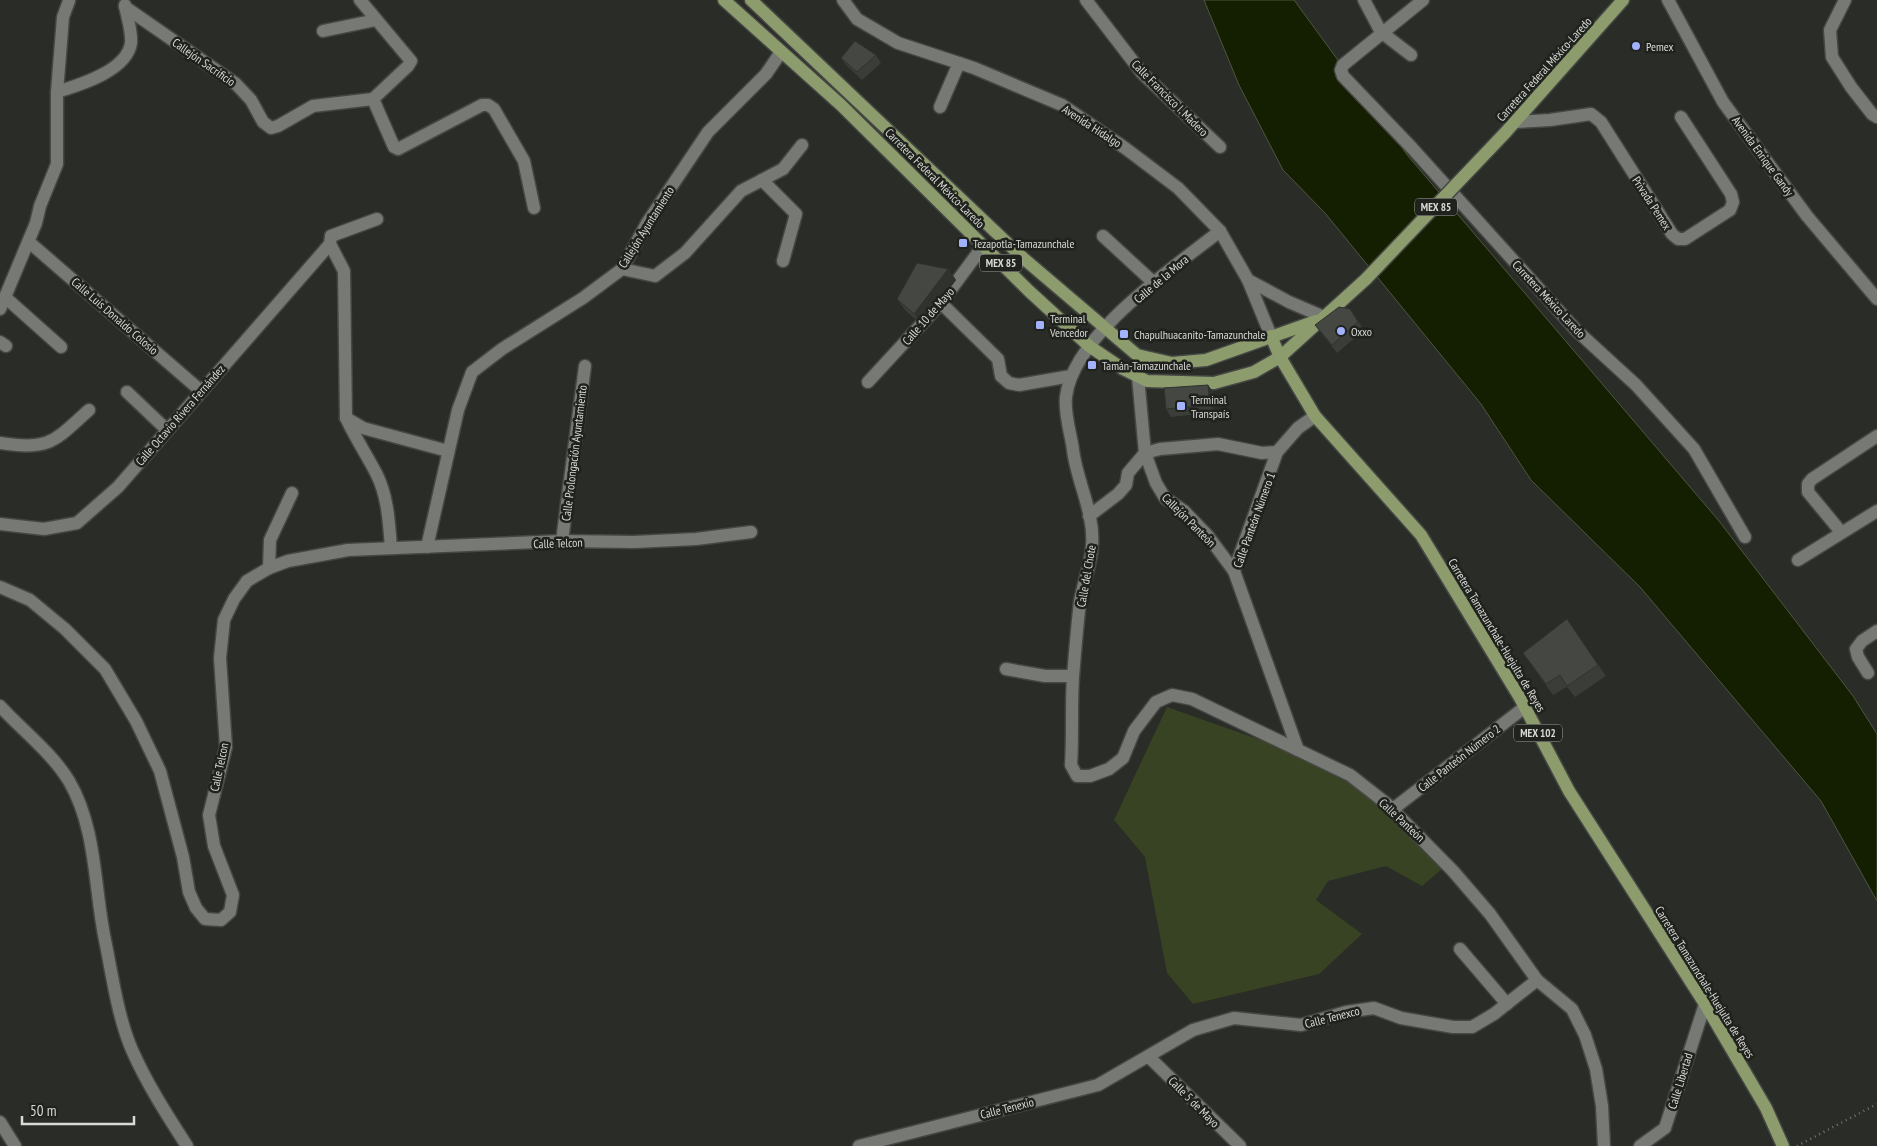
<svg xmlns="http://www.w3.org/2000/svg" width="1877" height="1146" viewBox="0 0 1877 1146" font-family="'PT Sans Narrow',sans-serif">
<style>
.green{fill:#384323}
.water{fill:#141e00;stroke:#4f5640}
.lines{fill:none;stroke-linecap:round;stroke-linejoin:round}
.minor-casing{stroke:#464744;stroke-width:15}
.major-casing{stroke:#464744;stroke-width:15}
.path{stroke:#747671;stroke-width:2.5;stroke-dasharray:1 4;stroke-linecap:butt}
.minor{stroke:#777974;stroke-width:12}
.major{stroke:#8c9c6d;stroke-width:12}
.major-bridge-casing{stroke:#464744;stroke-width:15;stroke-linecap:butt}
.major-bridge{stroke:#8c9c6d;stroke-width:12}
.wall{fill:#3b3d39}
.shaded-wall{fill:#30322e}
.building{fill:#454742;stroke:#30322e}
.poi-dot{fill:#a2b2fd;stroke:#20221d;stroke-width:2}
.labels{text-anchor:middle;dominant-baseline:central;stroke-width:5;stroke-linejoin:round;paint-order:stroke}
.shield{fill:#20221d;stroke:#a2a39f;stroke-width:1}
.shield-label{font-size:11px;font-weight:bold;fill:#d9dad7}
.poi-label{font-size:12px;fill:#d9dad7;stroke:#20221d;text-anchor:start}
.street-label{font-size:12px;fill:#d9dad7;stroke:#20221d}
</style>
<rect width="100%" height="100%" fill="#2a2c27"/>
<polygon class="green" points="1167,707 1329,764 1450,862 1422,886 1386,866 1328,881 1316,900 1362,934 1319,974 1193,1004 1167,973 1145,857 1114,820"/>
<polygon class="water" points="1204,0 1294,0 1408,156 1719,521 1853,696 1877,734 1877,901 1821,801 1640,587 1531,480 1481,404 1325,213 1283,170 1239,85"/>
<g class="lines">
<g class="minor-casing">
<g id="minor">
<polyline points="360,0 411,61 408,66 373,99"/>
<polyline points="843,0 857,19 898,43 974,68 1062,105 1125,148 1178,188 1220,231 1248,280 1271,336"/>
<polyline points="1086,0 1142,73 1220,147"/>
<polyline points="1364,0 1381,32 1411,55"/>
<polyline points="1423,0 1343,65 1341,70 1343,76 1412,148 1576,330 1636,385 1694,449 1745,537"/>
<polyline points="1668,0 1723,102 1807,216 1877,299"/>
<polyline points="1845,0 1830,30 1832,57 1851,87 1872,114 1877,117"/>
<polyline points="125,7 236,84 251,100 263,122 271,128 278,126 313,106 373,99"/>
<polyline points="323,31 376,20"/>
<path d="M 57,92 C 79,85 127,71 131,43 C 132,30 127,18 125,5"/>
<polyline points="373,99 394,147 398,149 482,105 488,105 494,109 524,161 534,208"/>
<polyline points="940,107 959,63"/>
<polyline points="1515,122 1550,120 1591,114 1601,122 1672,234 1678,239 1685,239 1730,210 1733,202 1731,194 1681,117"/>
<polyline points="762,180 796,214 783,261"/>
<path d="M 1220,231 C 1173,268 1073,335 1066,397 C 1064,414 1071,434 1073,450 C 1077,482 1095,514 1092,546 C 1091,565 1083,583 1080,602 C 1077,627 1075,652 1073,677 C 1071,706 1073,736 1071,765 L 1077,776 L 1090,776 L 1109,769 L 1123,758 L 1134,731 L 1156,702 L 1172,695 L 1192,699 L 1350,775 L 1387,804 L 1453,871 L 1490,914 L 1537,980 L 1572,1009 L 1585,1035 L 1596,1069 L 1602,1106 L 1604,1146"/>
<polyline points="1103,236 1154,283"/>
<polyline points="29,242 201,391"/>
<polyline points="330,244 344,271 346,418 363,428 448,451"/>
<polyline points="622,269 655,276 685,253 741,191 783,169 802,145"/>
<polyline points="1248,280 1289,302 1324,317"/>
<polyline points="6,298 61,347"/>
<polyline points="941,303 998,359 1001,376 1009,383 1019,385 1071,376"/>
<polyline points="0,309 36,223 40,206 57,164 57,92 63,17 69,1"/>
<polyline points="0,342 6,346"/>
<polyline points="1138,377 1145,453 1156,483 1165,498 1184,511 1208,536 1234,571"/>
<polyline points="868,382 941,303 983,246"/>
<polyline points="127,392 167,430"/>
<path d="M 346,418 C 355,437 366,454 376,473 C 388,496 389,523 391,548"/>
<path d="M 0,443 C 50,451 54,441 89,410"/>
<polyline points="1089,516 1118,494 1126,485 1128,473 1145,453 1160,449 1218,444 1262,453 1277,452"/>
<polyline points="0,524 44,529 77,523 118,487 330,244 331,236 377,219"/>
<polyline points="1841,532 1808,492 1808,484 1812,479 1877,436"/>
<polyline points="562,541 585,366"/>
<polyline points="427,547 458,410 472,372 502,349 583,298 622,269 647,223 708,132 766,74 781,52"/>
<polyline points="1798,560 1877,511"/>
<polyline points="269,568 270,540 292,493"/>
<polyline points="0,587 30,600 65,629 105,669 136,721 160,771 183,857 189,892 196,908 205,919 221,920 230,912 233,895 214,846 209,815 226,747 220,658 224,620 234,599 247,581 269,568 288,561 348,550 562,541 634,542 696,539 751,532"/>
<polyline points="1006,669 1045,676 1073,676"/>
<polyline points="1868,673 1858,657 1856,649 1862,641 1877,631"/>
<path d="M 0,706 C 22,730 52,753 69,781 C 97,829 94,888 105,940 C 112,974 118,1018 132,1050 C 147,1084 167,1115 187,1146"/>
<polyline points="1298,750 1234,571 1277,452 1298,428 1315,416"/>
<polyline points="1393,809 1525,707"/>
<polyline points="1460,949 1507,1004"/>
<polyline points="1149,1057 1240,1146"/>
<polyline points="0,1122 15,1146"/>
<polyline points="859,1146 1098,1085 1193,1030 1234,1018 1301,1025 1346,1012 1374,1008 1401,1018 1453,1027 1472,1027 1494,1014 1537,980"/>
<polyline points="1640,1146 1665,1128 1705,1004"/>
</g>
</g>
<g class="major-casing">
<g id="major">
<polyline points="724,0 841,105 1029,291 1089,346 1123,369 1147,381 1214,383 1254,372 1280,357 1366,279"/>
<polyline points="751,0 1023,258 1137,355 1172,363 1206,360 1316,321"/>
<polyline points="1505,133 1623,0"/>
<polyline points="1271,336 1280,357 1315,416 1421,535 1520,698 1569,791 1705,1004 1766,1108 1783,1146"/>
</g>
</g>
<polyline class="path" points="1797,1146 1877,1104"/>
<use href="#minor" class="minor"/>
<use href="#major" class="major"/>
<g class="major-bridge-casing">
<polyline id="major-bridge" points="1366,279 1505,133"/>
</g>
<use href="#major-bridge" class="major-bridge"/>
</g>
<g class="wall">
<polygon points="876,55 881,63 862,80 846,65 841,58"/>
<polygon points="948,269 956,280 922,325 905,310 897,299"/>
<polygon points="1350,309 1364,330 1337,353 1315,325"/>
<polygon points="1208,385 1213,392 1215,412 1171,417 1166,409"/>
<polygon points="1567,619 1606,676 1575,697 1567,687 1553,695 1523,653"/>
</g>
<g class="shaded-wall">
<polygon points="948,269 956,280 922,325 914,314"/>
<polygon points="1208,385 1213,392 1215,412 1210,405"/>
</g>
<g class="building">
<polygon points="855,41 876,55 857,72 841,58"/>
<polygon points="917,263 948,269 914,314 897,299"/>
<polygon points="1339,307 1350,309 1358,322 1332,345 1315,325"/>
<polygon points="1208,385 1210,405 1166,409 1164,388"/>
<polygon points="1567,619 1598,665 1567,686 1560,675 1546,684 1523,653"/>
</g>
<g class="poi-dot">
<circle cx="1636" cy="46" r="5"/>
<rect x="958" y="238" width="10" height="10" rx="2.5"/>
<rect x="1035" y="320" width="10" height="10" rx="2.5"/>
<circle cx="1341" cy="331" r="5"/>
<rect x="1119" y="329" width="10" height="10" rx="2.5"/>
<rect x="1087" y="360" width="10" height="10" rx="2.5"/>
<rect x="1176" y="401" width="10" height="10" rx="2.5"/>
</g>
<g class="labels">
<g class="shield">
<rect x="1415" y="198.5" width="42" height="17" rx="4"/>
<rect x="980" y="254.5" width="42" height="17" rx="4"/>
<rect x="1514" y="724.5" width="48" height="17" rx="4"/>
</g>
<g class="shield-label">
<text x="1436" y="207">MEX 85</text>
<text x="1001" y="263">MEX 85</text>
<text x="1538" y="733">MEX 102</text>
</g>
<g class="poi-label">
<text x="1646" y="46">Pemex</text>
<text x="973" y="243">Tezapotla-Tamazunchale</text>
<text x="1050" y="318">Terminal<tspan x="1050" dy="14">Vencedor</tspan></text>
<text x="1351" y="331">Oxxo</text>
<text x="1134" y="334">Chapulhuacanito-Tamazunchale</text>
<text x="1102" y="365">Tamán-Tamazunchale</text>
<text x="1191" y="399">Terminal<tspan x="1191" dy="14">Transpaís</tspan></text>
</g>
<g class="street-label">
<text transform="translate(204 62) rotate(35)">Callejón Sacrificio</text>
<text transform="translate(1544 69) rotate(-48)">Carretera Federal México-Laredo</text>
<text transform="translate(1170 98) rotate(45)">Calle Francisco I. Madero</text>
<text transform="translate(1092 126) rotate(33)">Avenida Hidalgo</text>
<text transform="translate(1763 156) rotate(54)">Avenida Enrique Gandy</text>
<text transform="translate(935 178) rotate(45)">Carretera Federal México-Laredo</text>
<text transform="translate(1652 203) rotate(57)">Privada Pemex</text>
<text transform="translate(646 227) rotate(-58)">Callejón Ayuntamiento</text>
<text transform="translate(1161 279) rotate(-40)">Calle de la Mora</text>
<text transform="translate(1549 299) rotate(47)">Carretera México Laredo</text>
<text transform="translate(115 316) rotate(41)">Calle Luis Donaldo Colosio</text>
<text transform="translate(928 316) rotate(-49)">Calle 10 de Mayo</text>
<text transform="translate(180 415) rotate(-49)">Calle Octavio Rivera Fernández</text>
<text transform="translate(574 453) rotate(-83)">Calle Prolongación Ayuntamiento</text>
<text transform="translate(1189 520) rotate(45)">Callejón Panteón</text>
<text transform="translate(1254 520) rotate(-70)">Calle Panteón Número 1</text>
<text transform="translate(558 543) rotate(-2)">Calle Telcon</text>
<text transform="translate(1086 576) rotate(-80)">Calle del Chote</text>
<text transform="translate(1497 635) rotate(59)">Carretera Tamazunchale-Huejulta de Reyes</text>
<text transform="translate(1459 758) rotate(-38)">Calle Panteón Número 2</text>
<text transform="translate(219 767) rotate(-78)">Calle Telcon</text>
<text transform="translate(1402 820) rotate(43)">Calle Panteón</text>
<text transform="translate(1705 982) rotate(58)">Carretera Tamazunchale-Huejulta de Reyes</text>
<text transform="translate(1332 1017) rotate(-14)">Calle Tenexco</text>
<text transform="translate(1680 1081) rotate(-73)">Calle Libertad</text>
<text transform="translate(1194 1102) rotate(45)">Calle 5 de Mayo</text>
<text transform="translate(1007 1108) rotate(-14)">Calle Tenexio</text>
</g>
</g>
<path d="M22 1116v8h112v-8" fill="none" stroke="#d9dad7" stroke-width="2.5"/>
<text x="30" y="1116" font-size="15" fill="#d9dad7" stroke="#20221d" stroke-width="4" paint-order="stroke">50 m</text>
</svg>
